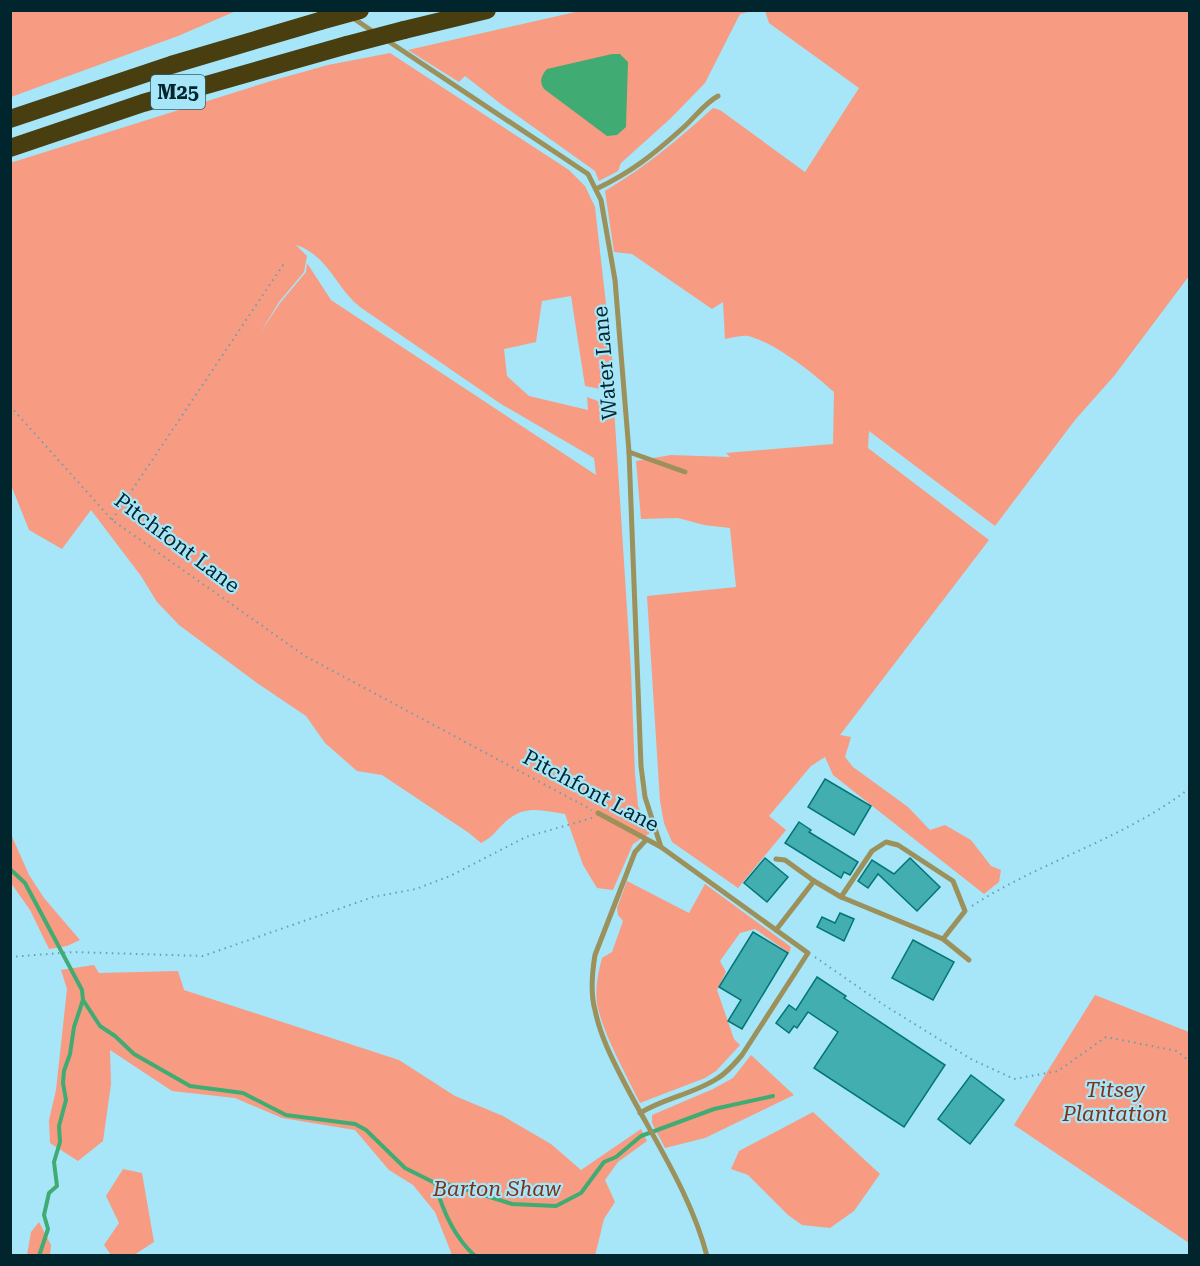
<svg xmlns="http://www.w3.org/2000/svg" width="1200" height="1266" viewBox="0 0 1200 1266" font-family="'Roboto Serif',serif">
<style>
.green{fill:#f79c82;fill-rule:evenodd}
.water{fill:#40ab73}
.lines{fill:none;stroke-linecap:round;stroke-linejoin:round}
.stream{stroke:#40ab73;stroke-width:4}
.building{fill:#42aeb0;stroke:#037577;stroke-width:1.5}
.path{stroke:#699fad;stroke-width:2;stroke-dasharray:1.5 4.5;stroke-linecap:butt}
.lane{stroke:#9c905b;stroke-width:5}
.highway{stroke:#483e0f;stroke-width:18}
.highway-bridge{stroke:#483e0f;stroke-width:18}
.labels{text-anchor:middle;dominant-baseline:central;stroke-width:4.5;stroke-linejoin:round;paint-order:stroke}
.shield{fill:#a6e6f8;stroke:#325f6a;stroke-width:1.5}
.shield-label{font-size:20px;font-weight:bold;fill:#00252d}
.street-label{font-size:21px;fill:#00252d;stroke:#a6e6f8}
.park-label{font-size:21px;font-style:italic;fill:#803119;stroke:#a6e6f8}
</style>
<rect width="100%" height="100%" fill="#a6e6f8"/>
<g class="green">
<polygon points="11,10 236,10 236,11 178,36 11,97"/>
<polygon points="580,11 753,11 740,14 705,83 671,118 621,163 618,171 599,181 595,171 501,104 465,76 459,82 408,50"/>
<path d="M 765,11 L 1189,11 L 1189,276 L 1114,376 L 1075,420 L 995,526 L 869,431 L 868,448 L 989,540 L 840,735 L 851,737 L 845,757 L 853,767 L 908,807 L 930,830 L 945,825 L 971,840 L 991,866 L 1001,870 L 999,882 L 984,894 L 833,775 L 825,757 L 811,766 L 769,816 L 786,830 L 738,888 L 672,842 L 664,823 L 660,801 L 647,596 L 736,587 L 730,528 L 704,525 L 678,518 L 641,519 L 636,461 L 671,455 L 730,457 L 726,453 L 833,444 L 834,392 C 813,373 776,343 748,336 C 741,335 732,338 725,339 L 723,302 L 712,309 L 632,254 L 614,252 L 605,191 C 645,167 678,140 713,108 L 720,110 L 805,172 L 859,88 L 769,23 Z"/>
<path d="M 390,53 L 569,170 L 585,186 L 595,207 L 616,392 L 585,386 L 571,296 L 542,301 L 536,342 L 504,349 L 507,376 L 529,396 L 588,410 L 587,397 L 614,407 L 631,671 L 635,774 L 638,806 L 650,833 L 633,844 L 613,890 L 597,888 L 583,865 L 565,814 C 545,811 527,805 510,818 C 498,827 495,836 481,843 L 469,833 L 382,775 L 357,771 L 325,743 L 306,716 L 257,683 L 179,625 L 157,602 L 141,576 L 91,510 L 62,549 L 29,530 L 11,485 L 10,163 L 271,81 L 328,65 ZM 296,245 C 328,255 336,288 360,307 L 501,404 L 594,458 L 596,475 L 331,300 L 307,263 L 306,272 L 280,303 L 260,333 L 279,302 L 304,272 L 307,256 Z"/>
<polygon points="10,832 29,875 44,898 80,940 67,946 49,949 30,910 11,883"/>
<path d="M 627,881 L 689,913 L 705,884 L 791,947 L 789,953 L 755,929 L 740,933 L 720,961 L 726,972 L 717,990 L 734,1039 L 740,1045 L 716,1071 L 705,1078 L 640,1103 C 626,1074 603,1034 597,1004 C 595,988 598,973 602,958 L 612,952 L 623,921 L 618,915 L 617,908 Z"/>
<polygon points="94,965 99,973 178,971 184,990 399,1060 455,1096 503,1116 551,1144 581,1170 641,1129 647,1141 618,1162 605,1180 615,1202 604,1219 595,1256 452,1255 435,1212 413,1185 389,1170 355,1130 282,1118 235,1098 172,1091 110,1050 111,1084 103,1141 78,1161 50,1143 49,1120 56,1090 67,989 61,970"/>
<polygon points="1095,995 1189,1032 1189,1243 1014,1125"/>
<polygon points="751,1055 794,1095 705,1138 665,1148 652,1123 652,1115 713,1089 733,1078"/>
<polygon points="813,1112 880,1174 854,1211 830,1228 802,1225 788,1215 748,1175 731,1169 739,1151"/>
<polygon points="123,1169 142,1173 154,1242 134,1255 111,1255 104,1245 119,1223 106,1196"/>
<polygon points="39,1222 51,1245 50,1255 27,1255 31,1232"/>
</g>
<path class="water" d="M 612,54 L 620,54 L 628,62 L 626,127 L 617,135 L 607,136 L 544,89 C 539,81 541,76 547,69 Z"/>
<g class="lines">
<g class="stream">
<polyline points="10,869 25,883 82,990 83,1000 74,1027 70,1054 64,1071 63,1083 66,1100 59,1126 60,1142 54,1162 57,1186 49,1193 44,1215 48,1229 39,1256"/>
<polyline points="83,1000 100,1026 115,1036 134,1054 190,1086 243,1093 286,1115 355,1124 366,1130 405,1168 435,1183 452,1185 512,1204 556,1206 581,1193 604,1162 616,1157 641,1136 714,1109 773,1096"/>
<path d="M 435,1183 C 442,1209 454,1237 475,1256"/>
</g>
</g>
<g class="building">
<polygon points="825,779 871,806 854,835 808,807"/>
<polygon points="799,822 811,830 809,832 858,862 850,875 844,872 841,878 785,843"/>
<polygon points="765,858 788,877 767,902 744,883"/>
<polygon points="910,858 940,887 917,911 878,874 868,888 858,881 872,860 894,874"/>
<polygon points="840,913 854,919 844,941 817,927 822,917 835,923"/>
<polygon points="753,932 788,953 742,1029 728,1021 741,1000 719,987"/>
<polygon points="913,940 954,962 933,1000 892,978"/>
<polygon points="817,977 846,996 844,998 945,1065 904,1127 814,1068 838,1032 808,1012 797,1028 794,1026 789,1033 776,1023 789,1005 796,1010"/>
<polygon points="971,1075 1004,1100 970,1144 938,1119"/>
</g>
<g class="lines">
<g class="path">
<polyline points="10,406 112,520 305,656 592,810"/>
<polyline points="112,520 285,262"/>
<path d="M 972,906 C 1041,861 1124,839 1190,788"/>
<polyline points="10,957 73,952 203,956 373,897 416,889 450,876 526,837 592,818"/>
<polyline points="815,957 884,1005 971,1059 1014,1079 1058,1071 1106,1037 1177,1051 1190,1062"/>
</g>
<g class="lane">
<polyline points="353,18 375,33"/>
<polyline points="385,39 588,174 601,200 615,280 629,452 641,766 645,797 661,847"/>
<path d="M 596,189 C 632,172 654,154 684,127 C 695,117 705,103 718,96"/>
<polyline points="629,452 685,472"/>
<path d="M 598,813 L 661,847 L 808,953 L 742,1055 C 735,1063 728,1072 718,1078 C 694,1094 664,1098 640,1113"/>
<path d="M 646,840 L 635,852 L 595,955 C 592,973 590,992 595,1010 C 600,1035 612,1059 624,1082 C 653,1138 691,1194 707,1256"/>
<polyline points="776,859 785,860 814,881 841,897 943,939 969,960"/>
<polyline points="841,897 872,851 886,842 898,845 953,881 965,911 943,939"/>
<polyline points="776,930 814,881"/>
</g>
<g class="highway">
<polyline points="404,30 487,10"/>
<polyline points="10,119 171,65 320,21"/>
<polyline points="10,148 143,103 347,45"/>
</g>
<g class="highway-bridge">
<polyline points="320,21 360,10"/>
<polyline points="347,45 404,30"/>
</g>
</g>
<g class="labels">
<rect class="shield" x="151" y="75" width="54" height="34" rx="4.5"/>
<g class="shield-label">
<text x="178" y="92">M25</text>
</g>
<g class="street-label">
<text transform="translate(605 363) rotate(-95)">Water Lane</text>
<text transform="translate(177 543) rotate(37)">Pitchfont Lane</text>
<text transform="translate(591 791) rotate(28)">Pitchfont Lane</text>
</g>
<g class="park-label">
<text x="1115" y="1090">Titsey<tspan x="1115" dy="24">Plantation</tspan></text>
<text x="497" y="1189">Barton Shaw</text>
</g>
</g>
<rect width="1200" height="1266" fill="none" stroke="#00252d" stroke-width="24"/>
</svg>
